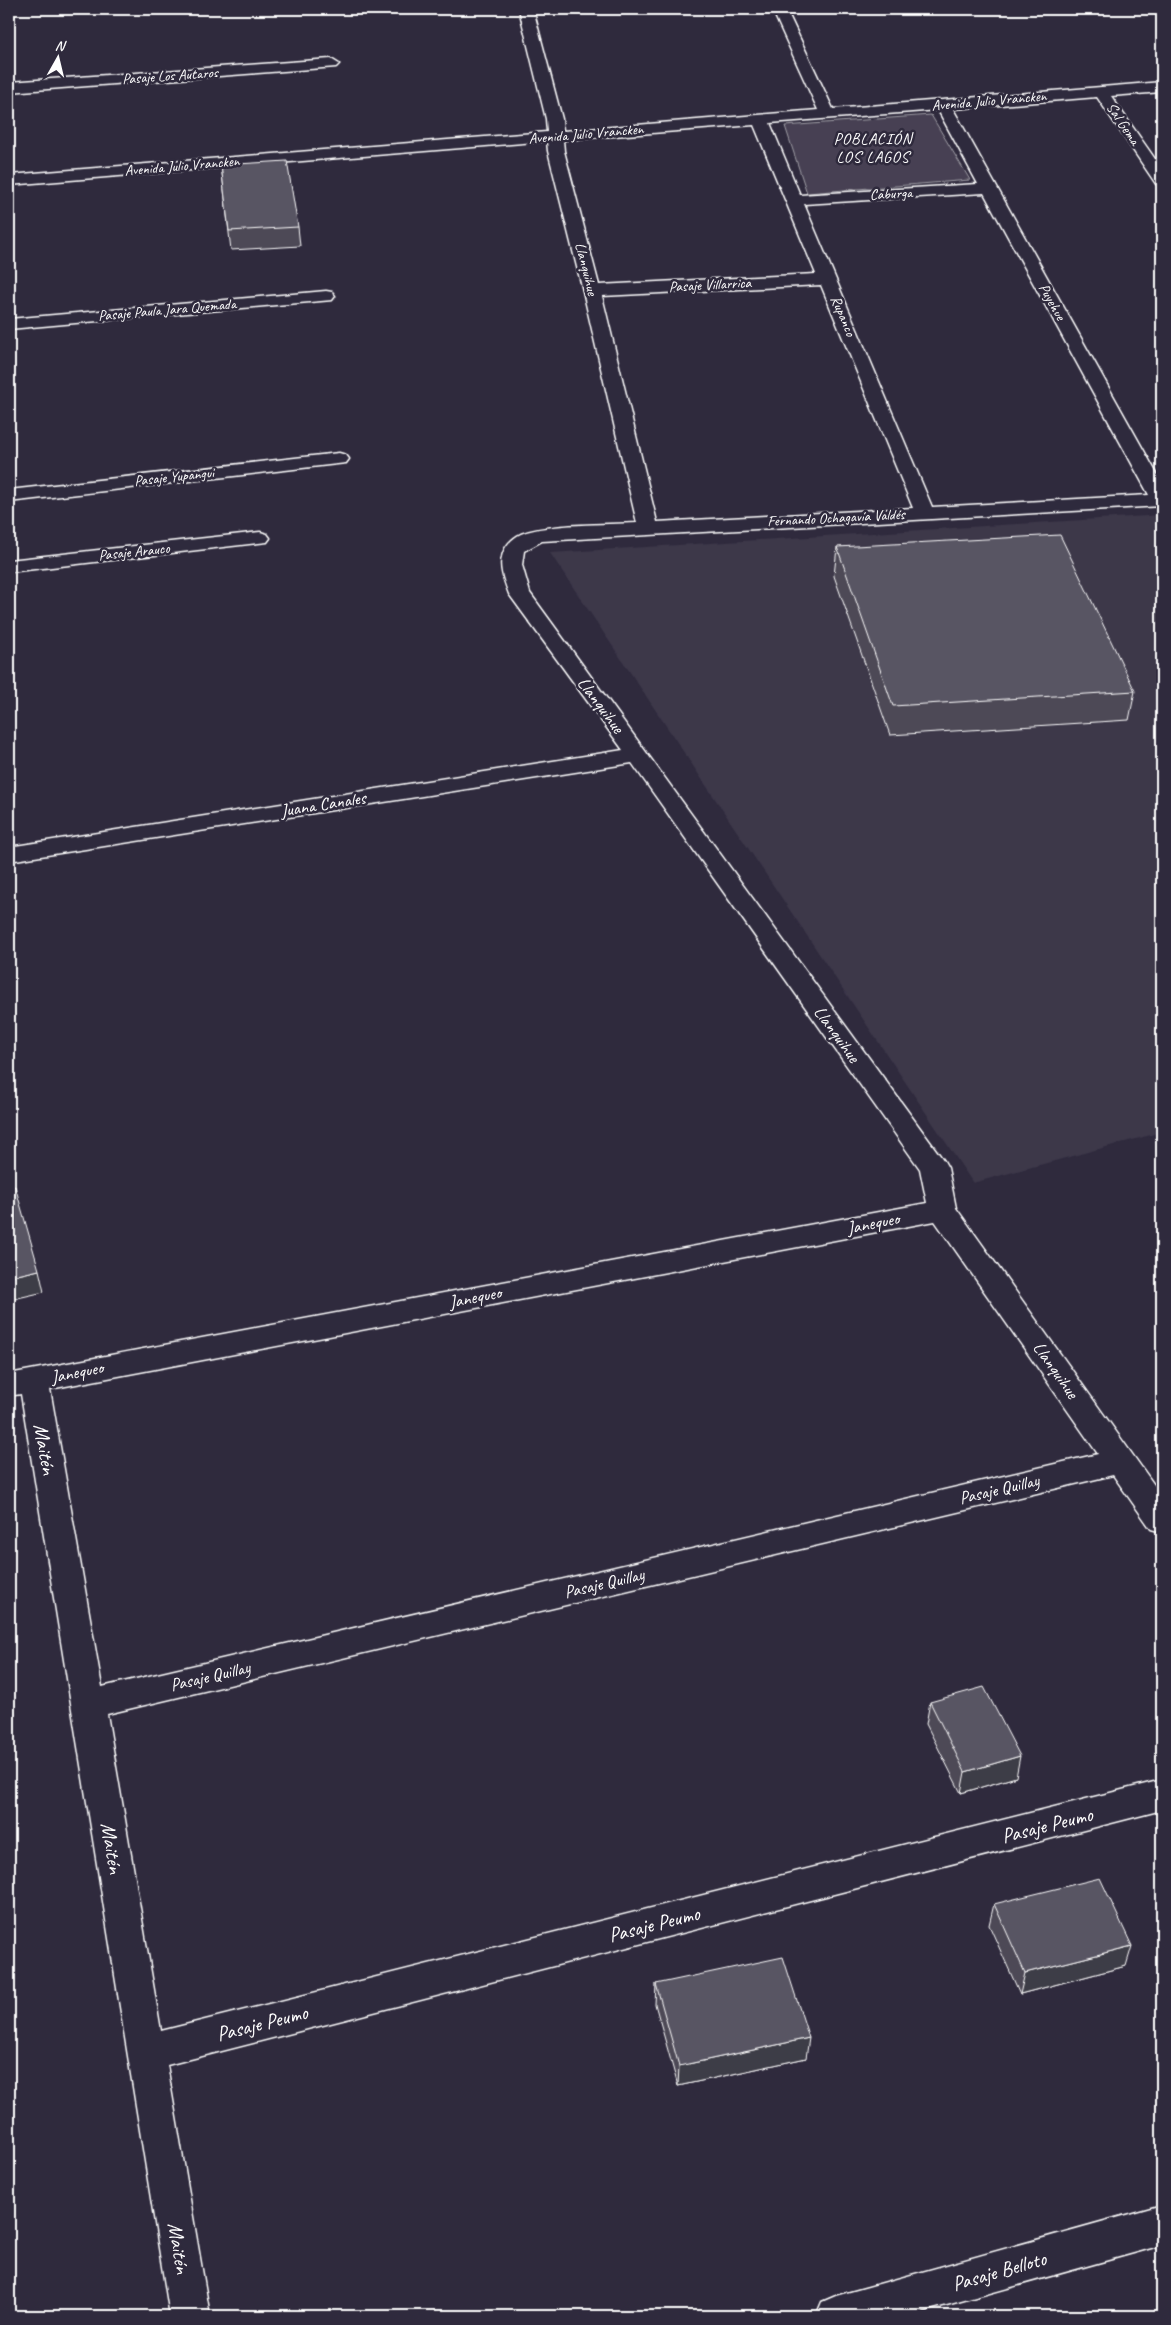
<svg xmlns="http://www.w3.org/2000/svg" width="1171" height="2325" viewBox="0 0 1171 2325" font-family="Caveat,sans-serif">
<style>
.built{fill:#3c3749}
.green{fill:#464152;stroke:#a2a0a8}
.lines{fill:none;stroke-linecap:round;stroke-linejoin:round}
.minor-casing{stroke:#fff;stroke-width:3}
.minor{fill:#2f2a3d;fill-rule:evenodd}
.wall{fill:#4d4956;stroke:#fff}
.shaded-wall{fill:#3e3c46;stroke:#fff}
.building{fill:#595564;stroke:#fff}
.labels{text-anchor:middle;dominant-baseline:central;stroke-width:5;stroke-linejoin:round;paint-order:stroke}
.far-street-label{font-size:15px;fill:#fff;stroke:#2f2a3d}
.far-neighbourhood-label{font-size:16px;letter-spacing:1px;fill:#fff;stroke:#2f2a3d}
.street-label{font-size:18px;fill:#fff;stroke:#2f2a3d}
.near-street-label{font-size:21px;fill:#fff;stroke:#2f2a3d}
</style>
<rect width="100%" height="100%" fill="#2f2a3d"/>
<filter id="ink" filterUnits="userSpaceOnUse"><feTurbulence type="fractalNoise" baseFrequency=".02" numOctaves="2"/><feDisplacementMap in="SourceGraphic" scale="10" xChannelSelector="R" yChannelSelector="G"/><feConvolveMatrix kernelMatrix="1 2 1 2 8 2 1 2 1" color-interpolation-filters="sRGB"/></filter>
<g filter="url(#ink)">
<polygon class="built" points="1162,515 1162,1132 973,1183 550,553"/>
<polygon class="green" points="931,115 970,180 807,193 785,126"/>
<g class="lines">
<g class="minor-casing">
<g id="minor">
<path d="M 519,9 L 533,9 L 562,119 L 563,131 L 818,110 L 772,9 L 786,9 L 833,109 L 1162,82 L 1162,92 L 1111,96 L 1162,169 L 1162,186 L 1156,184 L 1097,97 L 953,109 L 1162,483 L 1162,506 L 542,541 L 524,551 L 522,565 L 530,593 L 944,1161 L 948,1168 L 956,1208 L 1162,1496 L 1162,1532 L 1151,1529 L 1113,1475 L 107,1714 L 161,2031 L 1162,1780 L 1162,1810 L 167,2065 L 210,2316 L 170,2316 L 21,1394 L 9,1396 L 9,1374 L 927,1203 L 920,1169 L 632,763 L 9,861 L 9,847 L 623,750 L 509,594 C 505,583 499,569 502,557 C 504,547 512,538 521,534 C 548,523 606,525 637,523 L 583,291 L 548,151 L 547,141 L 9,185 L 9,175 L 547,132 L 546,119 ZM 938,110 L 978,184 L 800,195 L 770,123 ZM 754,125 L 816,274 L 599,285 L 564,151 L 563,140 ZM 984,193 L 1149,495 L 932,507 L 804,204 ZM 821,285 L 913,508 L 657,522 L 602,296 ZM 935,1221 L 1098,1454 L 102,1687 L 50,1389 Z"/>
<polygon points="331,59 339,64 336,67 9,92 9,82"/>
<polygon points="326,291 332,292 335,296 332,300 9,329 9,319"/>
<polygon points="339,453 346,455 349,459 346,463 9,502 9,490"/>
<polygon points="260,532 267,534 270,538 267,542 9,572 9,560"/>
<polygon points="1162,2205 1162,2245 907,2316 816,2316 822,2302 836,2296"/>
</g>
</g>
<use href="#minor" class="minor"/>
</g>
<g class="wall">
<polygon points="221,165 298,227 300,246 231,250"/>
<polygon points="837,547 1135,691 1129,720 890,735 834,576"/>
<polygon points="930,1702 1016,1777 961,1793 926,1724"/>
<polygon points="994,1904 1126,1966 1020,1994 989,1925"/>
<polygon points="656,1984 806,2058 678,2086 655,2004"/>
</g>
<g class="shaded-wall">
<polygon points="39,1270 44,1292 9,1300 9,1277"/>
<polygon points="1020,1756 1016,1777 961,1793 965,1772"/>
<polygon points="1132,1946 1126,1966 1020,1994 1025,1973"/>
<polygon points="809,2038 806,2058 678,2086 679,2066"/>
</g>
<g class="building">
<polygon points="287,161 298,227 229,231 221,165"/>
<polygon points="1060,535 1135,691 893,706 837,547"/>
<polygon points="15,1186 39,1270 9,1277 9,1188"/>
<polygon points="984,1687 1020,1756 965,1772 930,1702"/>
<polygon points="1100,1878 1132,1946 1025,1973 994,1904"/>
<polygon points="783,1957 809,2038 679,2066 656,1984"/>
</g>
</g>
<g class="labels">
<g class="far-street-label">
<text transform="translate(170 76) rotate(-4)">Pasaje Los Autaros</text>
<text transform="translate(989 101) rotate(-5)">Avenida Julio Vrancken</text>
<text transform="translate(1123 124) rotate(56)">Sal Gema</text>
<text transform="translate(586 134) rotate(-5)">Avenida Julio Vrancken</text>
<text transform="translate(182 166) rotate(-5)">Avenida Julio Vrancken</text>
<text transform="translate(891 194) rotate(-3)">Caburga</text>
<text transform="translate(586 269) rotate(76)">Llanquihue</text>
<text transform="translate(710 285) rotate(-3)">Pasaje Villarrica</text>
<text transform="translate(1052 302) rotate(61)">Puyehue</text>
<text transform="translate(167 310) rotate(-5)">Pasaje Paula Jara Quemada</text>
<text transform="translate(843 316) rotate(67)">Rupanco</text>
<text transform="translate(174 477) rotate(-6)">Pasaje Yupangui</text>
<text transform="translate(836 518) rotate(-3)">Fernando Ochagavía Valdés</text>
<text transform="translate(134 552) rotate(-6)">Pasaje Arauco</text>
</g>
<g class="far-neighbourhood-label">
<text x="873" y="139">POBLACIÓN<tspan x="873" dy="18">LOS LAGOS</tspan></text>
</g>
<g class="street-label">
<text transform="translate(601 705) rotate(53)">Llanquihue</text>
<text transform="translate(323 804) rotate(-9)">Juana Canales</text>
<text transform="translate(837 1034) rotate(54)">Llanquihue</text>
<text transform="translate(873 1223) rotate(-11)">Janequeo</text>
<text transform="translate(475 1297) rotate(-11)">Janequeo</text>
<text transform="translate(1056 1370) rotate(55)">Llanquihue</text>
<text transform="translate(77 1372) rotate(-11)">Janequeo</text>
<text transform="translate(999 1489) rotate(-13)">Pasaje Quillay</text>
<text transform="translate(604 1583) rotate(-13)">Pasaje Quillay</text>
<text transform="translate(210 1676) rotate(-13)">Pasaje Quillay</text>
</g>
<g class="near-street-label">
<text transform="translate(45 1449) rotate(80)">Maitén</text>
<text transform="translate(1047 1825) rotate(-14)">Pasaje Peumo</text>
<text transform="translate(112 1848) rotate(81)">Maitén</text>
<text transform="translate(654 1924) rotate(-14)">Pasaje Peumo</text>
<text transform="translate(262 2023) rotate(-14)">Pasaje Peumo</text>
<text transform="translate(179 2248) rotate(81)">Maitén</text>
<text transform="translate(999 2271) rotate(-16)">Pasaje Belloto</text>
</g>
</g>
<rect width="1171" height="2325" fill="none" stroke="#2f2a3d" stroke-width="30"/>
<rect x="15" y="15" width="1141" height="2295" fill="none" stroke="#fff" stroke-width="2" filter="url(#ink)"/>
<g transform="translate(58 58) rotate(8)" stroke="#2f2a3d" stroke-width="4" paint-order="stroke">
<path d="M0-4L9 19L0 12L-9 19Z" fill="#ffffff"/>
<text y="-8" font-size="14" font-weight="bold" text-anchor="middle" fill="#ffffff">N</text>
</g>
</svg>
